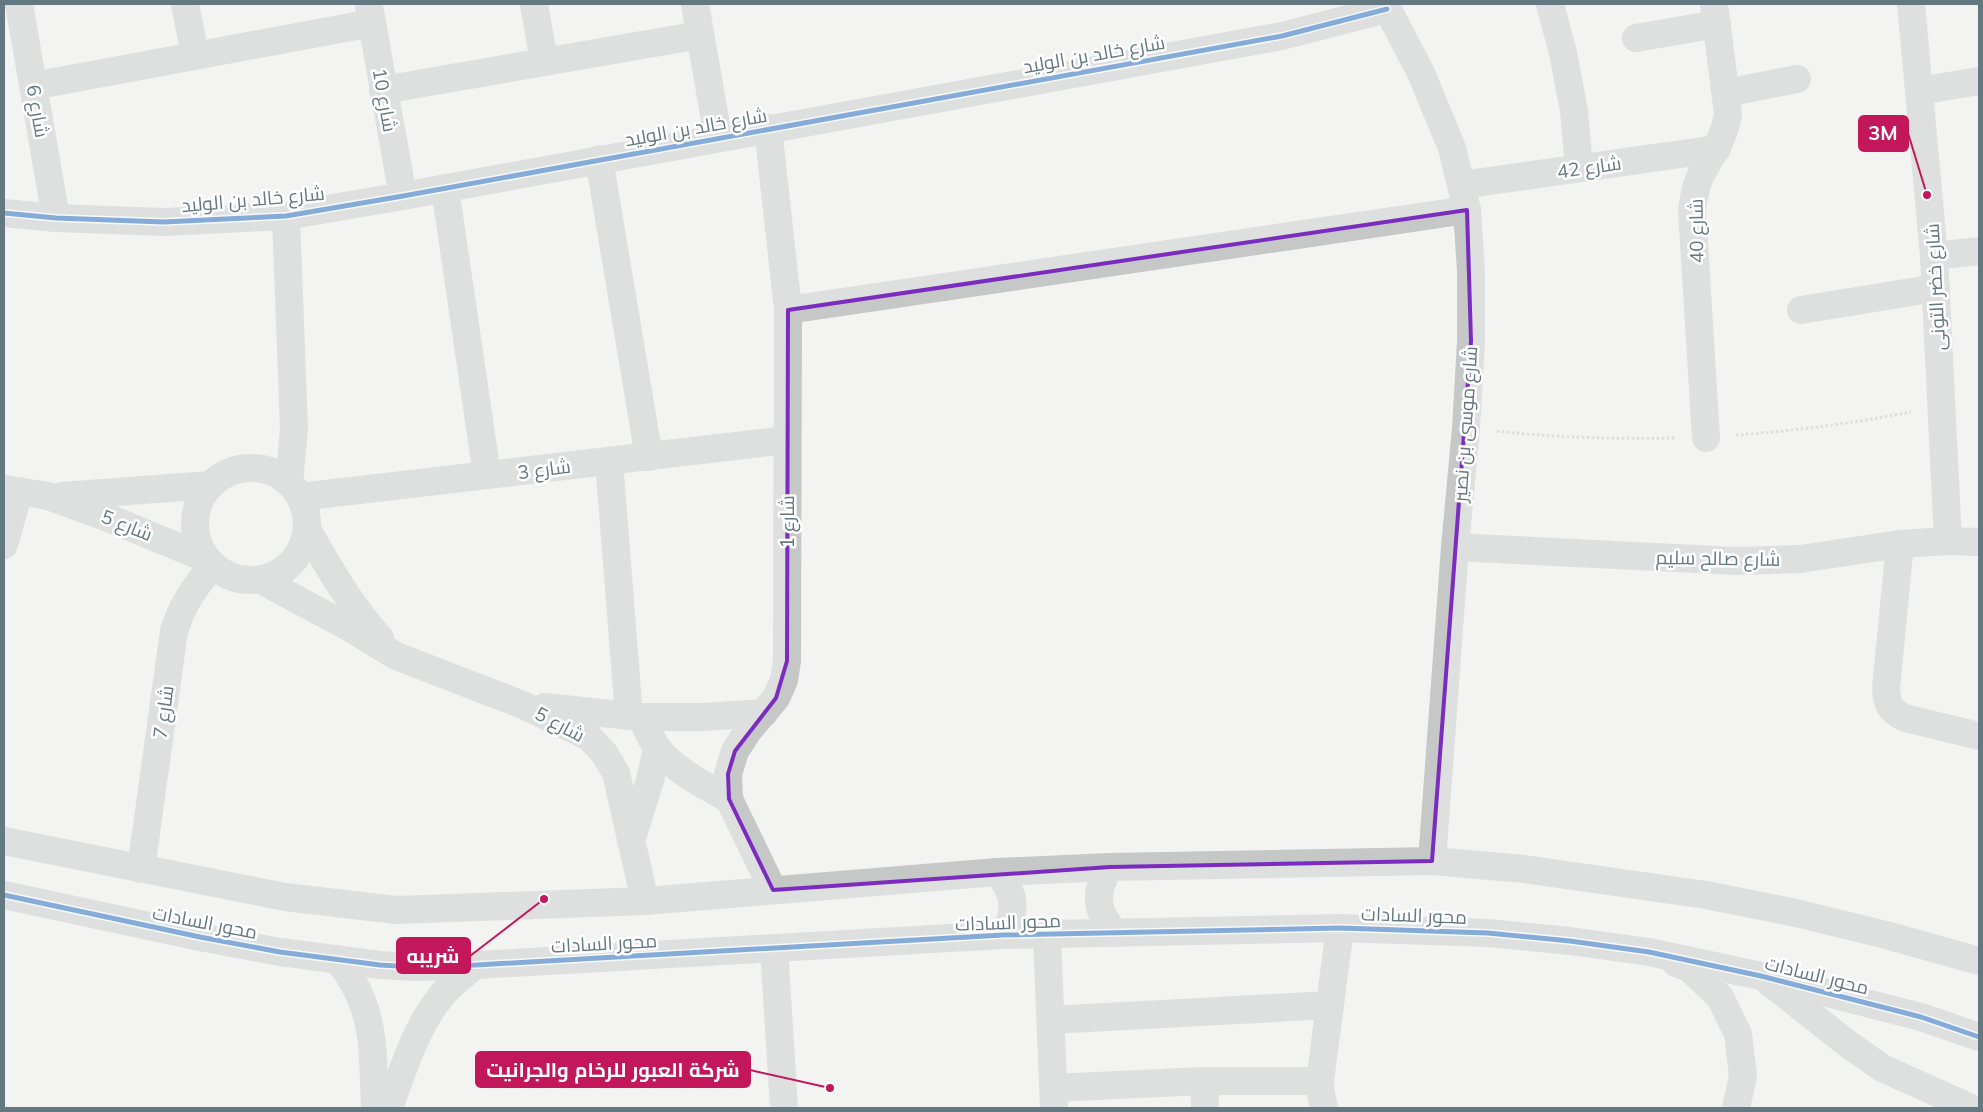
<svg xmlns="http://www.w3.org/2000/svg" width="1983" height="1112" viewBox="0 0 1983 1112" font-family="Mulish,Cairo,sans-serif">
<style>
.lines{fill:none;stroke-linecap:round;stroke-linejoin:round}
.path{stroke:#c3c5c6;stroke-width:3;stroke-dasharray:2.5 2.5;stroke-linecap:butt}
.minor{stroke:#c6c8c8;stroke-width:28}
.cycleway-casing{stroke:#fff;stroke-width:8}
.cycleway{stroke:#0057b8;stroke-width:5}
.marked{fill:none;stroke:#7b2cbf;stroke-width:4;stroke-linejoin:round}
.labels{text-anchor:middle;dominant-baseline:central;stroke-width:5;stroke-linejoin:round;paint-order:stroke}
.street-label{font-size:19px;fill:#647881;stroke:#fff}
.leader{fill:none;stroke:#c2185b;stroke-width:2}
.callout-dot{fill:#c2185b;stroke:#fff;stroke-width:2}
.callout{fill:#c2185b;stroke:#c2185b;stroke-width:2}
.callout-label{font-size:20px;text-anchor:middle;font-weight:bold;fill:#fff}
</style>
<rect width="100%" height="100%" fill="#f3f3f2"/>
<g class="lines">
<g class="path">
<path d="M 1497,431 C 1556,438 1615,439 1675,438"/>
<path d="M 1736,435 C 1795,431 1853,423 1911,412"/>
</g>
<g class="minor">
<polyline points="19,4 56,218"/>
<polyline points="185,4 195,55"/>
<polyline points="534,4 544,62"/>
<polyline points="695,4 718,137"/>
<polyline points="1385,4 1421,73 1452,148 1467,210 1471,271 1471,341 1466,428 1455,547 1432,861"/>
<polyline points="1550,4 1563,53 1574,111 1579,168"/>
<polyline points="1911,4 1934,256 1948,541"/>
<polyline points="369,6 403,196"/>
<polyline points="1636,38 1717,24"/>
<polyline points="33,86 372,23"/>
<polyline points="383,90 700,35"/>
<polyline points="1919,91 1979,81"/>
<polyline points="1726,93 1797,79"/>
<polyline points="768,128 788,310 787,661 784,680 776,698 748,731 735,751 728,774 729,799 773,890"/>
<polyline points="599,159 649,457"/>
<polyline points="1461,185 1717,149"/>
<polyline points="445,188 487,475"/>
<polyline points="4,213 56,218 164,222 286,216 403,196 1282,36 1387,9"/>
<polyline points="286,216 294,428 289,483"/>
<polyline points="1934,256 1979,251"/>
<polyline points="788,310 1467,210"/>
<polyline points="1801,310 1936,288"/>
<path d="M 1706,438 L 1692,210 C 1694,198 1695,186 1701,175 C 1712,152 1724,141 1728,114 L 1714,4"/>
<polyline points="609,461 629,716"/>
<circle cx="251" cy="524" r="56"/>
<polyline points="4,489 48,496 101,515 205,558"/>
<polyline points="62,496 210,485"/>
<polyline points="300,497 787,440"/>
<path d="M 307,529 C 329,568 350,605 380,638"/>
<path d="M 1900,544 L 1886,688 C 1887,705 1889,710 1905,718 L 1979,736"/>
<polyline points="4,545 19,491"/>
<polyline points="1455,547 1737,561 1800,559 1900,544 1948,541 1979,542"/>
<polyline points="261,580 352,629 396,656 523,705 589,737 604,753 616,773 645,901"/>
<polyline points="544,707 641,717 703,717 764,713"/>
<path d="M 641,717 C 646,727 651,740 658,749 C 676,771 705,786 729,799"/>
<polyline points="4,841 285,897 396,910 645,901 997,872 1110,867 1432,861 1524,869 1706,895 1796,913 1886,935 1979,961"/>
<polyline points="631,841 650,780 657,749"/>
<path d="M 1110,867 C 1094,892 1095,910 1115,933"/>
<path d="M 141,869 L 174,631 C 183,603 194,588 212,566"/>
<path d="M 997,872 C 1015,893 1018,910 1003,935"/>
<polyline points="4,895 200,937 280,952 380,965 415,967 476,965 1003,935 1340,928 1488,933 1570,941 1649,952 1761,976 1921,1017 1979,1037"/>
<polyline points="1047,936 1054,1108"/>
<polyline points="774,948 784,1108"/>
<path d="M 337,959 C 377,1008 372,1048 375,1108"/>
<polyline points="1676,963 1689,968 1720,997 1738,1034 1743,1076 1736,1108"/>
<polyline points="1768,981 1848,1044 1882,1068 1971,1108"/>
<polyline points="1051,1020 1330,1005"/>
<polyline points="1204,1081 1205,1108"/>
<polyline points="1053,1088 1204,1081 1320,1081"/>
<path d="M 389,1108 C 403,1071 414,1031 439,999 C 449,985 463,975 476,965"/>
<polyline points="1324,1108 1321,1094 1320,1081 1340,928"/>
</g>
<g class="cycleway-casing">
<g id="cycleway">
<polyline points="4,213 56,218 164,222 286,216 403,196 1282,36 1387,9"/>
<polyline points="4,895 200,937 280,952 380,965 415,967 476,965 1003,935 1340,928 1488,933 1570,941 1649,952 1761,976 1921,1017 1979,1037"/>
</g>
</g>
<use href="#cycleway" class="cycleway"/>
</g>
<path d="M0 0H1983V1112H0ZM 1467,210 L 1471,341 L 1432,861 L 1110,867 L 773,890 L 729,799 L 728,774 L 735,751 L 776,698 L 787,661 L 788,310 Z" fill="#f3f3f2" fill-opacity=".55" fill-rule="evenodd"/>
<path class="marked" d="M 1467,210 L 1471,341 L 1432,861 L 1110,867 L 773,890 L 729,799 L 728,774 L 735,751 L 776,698 L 787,661 L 788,310 Z"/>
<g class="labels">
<g class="street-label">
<text transform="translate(1094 54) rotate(-10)">شارع خالد بن الوليد</text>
<text transform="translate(385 100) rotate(80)">شارع 10</text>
<text transform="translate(38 111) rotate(80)">شارع 6</text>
<text transform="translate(696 127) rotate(-10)">شارع خالد بن الوليد</text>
<text transform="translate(1589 167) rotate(-8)">شارع 42</text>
<text transform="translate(253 199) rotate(-5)">شارع خالد بن الوليد</text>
<text transform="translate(1696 231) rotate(-91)">شارع 40</text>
<text transform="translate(1935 287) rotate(-93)">شارع خضر التونى</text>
<text transform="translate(1465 424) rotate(-86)">شارع موسى بن نصير</text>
<text transform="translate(544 469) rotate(-7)">شارع 3</text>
<text transform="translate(787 522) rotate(-90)">شارع 1</text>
<text transform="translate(127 525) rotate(22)">شارع 5</text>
<text transform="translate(1718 558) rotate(1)">شارع صالح سليم</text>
<text transform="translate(163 712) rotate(-82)">شارع 7</text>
<text transform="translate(560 724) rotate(28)">شارع 5</text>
<text transform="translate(1414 915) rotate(2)">محور السادات</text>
<text transform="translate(205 922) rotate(11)">محور السادات</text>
<text transform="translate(1008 922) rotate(-2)">محور السادات</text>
<text transform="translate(604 943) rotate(-3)">محور السادات</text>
<text transform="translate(1817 975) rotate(14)">محور السادات</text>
</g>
</g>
<path class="leader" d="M1927 195L1908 133M544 899L470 956M830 1088L750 1070"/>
<g class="callout-dot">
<circle cx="1927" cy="195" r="5"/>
<circle cx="544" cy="899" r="5"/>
<circle cx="830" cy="1088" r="5"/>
</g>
<g class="callout">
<rect x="1859" y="116" width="49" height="35" rx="5"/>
<rect x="397" y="938" width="73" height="35" rx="5"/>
<rect x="476" y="1052" width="274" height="35" rx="5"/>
</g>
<g class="callout-label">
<text x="1883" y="140">3M</text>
<text x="433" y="963">شريبه</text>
<text x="613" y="1077">شركة العبور للرخام والجرانيت</text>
</g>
<rect width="1983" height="1112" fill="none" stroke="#647881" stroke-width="10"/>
</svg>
